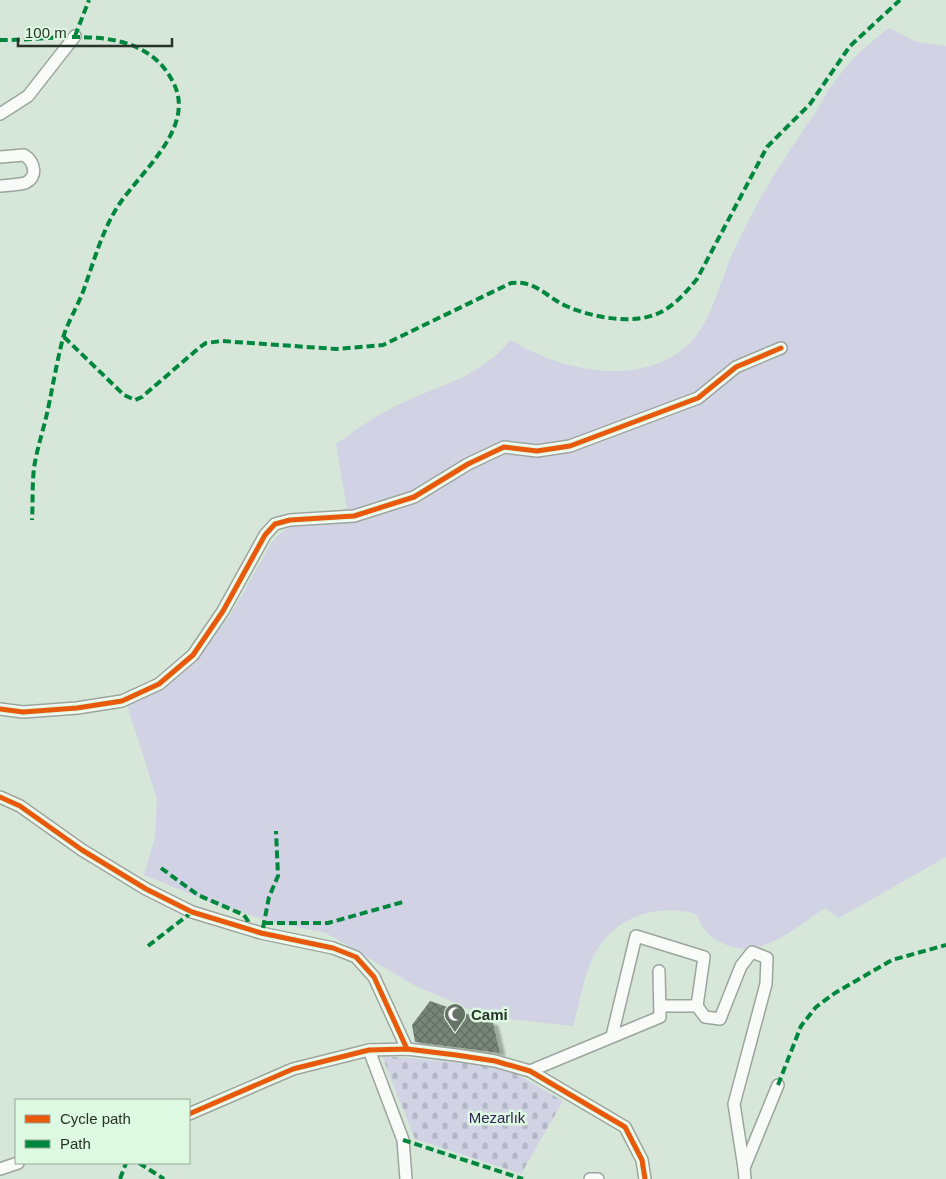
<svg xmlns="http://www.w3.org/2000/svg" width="946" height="1179" viewBox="0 0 946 1179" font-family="Arial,sans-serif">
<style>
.grass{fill:#d1d3e4}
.cemetery{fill:url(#cemetery-stones)}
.building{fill:url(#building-cross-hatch);filter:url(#shadow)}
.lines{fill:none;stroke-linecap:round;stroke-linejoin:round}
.minor-casing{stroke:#9aa69c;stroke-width:14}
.minor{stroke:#f9fbf9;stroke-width:11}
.quiet{stroke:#00873e;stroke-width:4;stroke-dasharray:8 4;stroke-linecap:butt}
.cycleway-casing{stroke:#ddf9e1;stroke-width:8}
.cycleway{stroke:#e8590c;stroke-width:5}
.labels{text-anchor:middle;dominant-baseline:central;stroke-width:5;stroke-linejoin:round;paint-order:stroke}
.poi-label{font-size:15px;font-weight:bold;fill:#283329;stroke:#ddf9e1;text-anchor:start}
.park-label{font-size:15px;fill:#352159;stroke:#ddf9e1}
</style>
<defs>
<pattern id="cemetery-stones" width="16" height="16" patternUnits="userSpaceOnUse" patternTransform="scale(1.25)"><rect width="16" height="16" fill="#d1d3e4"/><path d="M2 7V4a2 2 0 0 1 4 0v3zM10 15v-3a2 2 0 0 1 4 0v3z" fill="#b3b6c4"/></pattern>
<pattern id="building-cross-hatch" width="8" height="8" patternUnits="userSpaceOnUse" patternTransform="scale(1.25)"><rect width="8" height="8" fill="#78867a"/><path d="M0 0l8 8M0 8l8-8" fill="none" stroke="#626e64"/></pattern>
<filter id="shadow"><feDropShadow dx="5.5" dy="3" stdDeviation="1" flood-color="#0004"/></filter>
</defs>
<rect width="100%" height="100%" fill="#d6e6d8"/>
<path class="grass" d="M 889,28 L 916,42 L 946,46 L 946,857 L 839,918 L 825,908 C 796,927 760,961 724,944 C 710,938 701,928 696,914 C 654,902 610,919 592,959 C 583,980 579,1005 573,1026 L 510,1019 L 469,1009 L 412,984 L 326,933 L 273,922 L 220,906 L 144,875 L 155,837 L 157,799 L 126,702 L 199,654 L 230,616 L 272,542 C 289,519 323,519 347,508 L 336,444 C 357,429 378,414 402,403 C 446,383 477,378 511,340 C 562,372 644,389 691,342 C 711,322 722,276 734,250 C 756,202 783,159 813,116 C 820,106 825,94 833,84 C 848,62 867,44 889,28 Z"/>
<polygon class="cemetery" points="382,1056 466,1063 511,1071 563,1101 521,1174 415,1139"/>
<polygon class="building" points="430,1001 493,1023 500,1053 415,1042 412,1025"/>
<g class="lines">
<g class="minor-casing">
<g id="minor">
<polyline points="0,114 28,96 75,36"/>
<path d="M 0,157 L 24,155 C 34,161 39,177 25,183 C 18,185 8,185 0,186"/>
<polyline points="0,709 23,712 77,708 122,701 159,684 193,655 223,611 265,535 275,524 290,520 354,516 414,497 468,464 504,447 537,451 570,446 698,398 736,367 781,348"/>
<polyline points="0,797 20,806 82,850 146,889 192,912 261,933 333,948 356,957 374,977 407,1049"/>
<polyline points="660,1006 697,1006 705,1017 720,1019 741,966 752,952 767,958 766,984 734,1104 744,1168"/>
<polyline points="612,1036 636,936 704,957 697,1006"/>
<polyline points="369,1050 403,1140 406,1179"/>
<polyline points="530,1071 660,1017 659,971"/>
<polyline points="189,1114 293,1069 369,1050 407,1049 456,1055 495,1061 530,1071 625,1127 642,1160 645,1179"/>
<polyline points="0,1169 18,1163"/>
<polyline points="590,1179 598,1179"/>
<polyline points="745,1179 744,1168 778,1085"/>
</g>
</g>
<use href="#minor" class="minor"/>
<g class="quiet">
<polyline points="75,36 89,0"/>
<path d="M 0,40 C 56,41 141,19 173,82 C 197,127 141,171 118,206 C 102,231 94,261 84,289 C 78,306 68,321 63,338 C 57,361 53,385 48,409 C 44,428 37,448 34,468 C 32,485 33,503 32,520"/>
<path d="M 64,337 L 124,395 L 135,400 L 142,397 L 200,347 L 206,343 L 222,341 L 336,349 L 383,345 L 511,283 C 536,280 546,297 566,306 C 593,318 637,326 663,311 C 677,303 687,291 697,279 L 767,147 L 810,104 L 850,46 L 900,0"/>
<polyline points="161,868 198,895 244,915 248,921 249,930"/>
<polyline points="265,923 328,923 403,902"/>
<polyline points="263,928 269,897 278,876 276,831"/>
<polyline points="148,946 192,912"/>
<polyline points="778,1085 801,1026 816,1007 835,993 892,960 946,945"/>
<polyline points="403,1140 523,1179"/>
<polyline points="139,1163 164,1179"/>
<polyline points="120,1179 126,1163"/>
</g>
<g class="cycleway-casing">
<g id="cycleway">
<polyline points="0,709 23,712 77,708 122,701 159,684 193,655 223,611 265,535 275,524 290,520 354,516 414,497 468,464 504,447 537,451 570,446 698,398 736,367 781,348"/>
<polyline points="0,797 20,806 82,850 146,889 192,912 261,933 333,948 356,957 374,977 407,1049"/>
<polyline points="189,1114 293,1069 369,1050 407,1049 456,1055 495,1061 530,1071 625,1127 642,1160 645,1179"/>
</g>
</g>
<use href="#cycleway" class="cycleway"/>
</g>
<defs>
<g id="mosque-pin" transform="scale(1.125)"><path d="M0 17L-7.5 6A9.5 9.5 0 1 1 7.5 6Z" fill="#657266" stroke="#ddf9e1"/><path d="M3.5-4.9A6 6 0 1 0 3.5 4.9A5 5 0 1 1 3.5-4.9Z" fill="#fff"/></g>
</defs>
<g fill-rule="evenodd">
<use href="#mosque-pin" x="455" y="1014"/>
</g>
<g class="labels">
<g class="poi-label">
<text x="471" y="1014">Cami</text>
</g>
<g class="park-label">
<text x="497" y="1117">Mezarlık</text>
</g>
</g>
<rect x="15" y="1099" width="175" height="65" fill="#ddf9e1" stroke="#95aa97"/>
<rect x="25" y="1115" width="25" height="8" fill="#e8590c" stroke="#95aa97"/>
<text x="60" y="1124" font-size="15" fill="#283329">Cycle path</text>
<rect x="25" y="1140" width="25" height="8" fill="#00873e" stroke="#95aa97"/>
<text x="60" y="1149" font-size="15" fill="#283329">Path</text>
<path d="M18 38v8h154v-8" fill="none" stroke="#283329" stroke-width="2.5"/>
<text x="25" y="38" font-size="15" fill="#283329" stroke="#ddf9e1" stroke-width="4" paint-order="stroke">100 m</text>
</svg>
